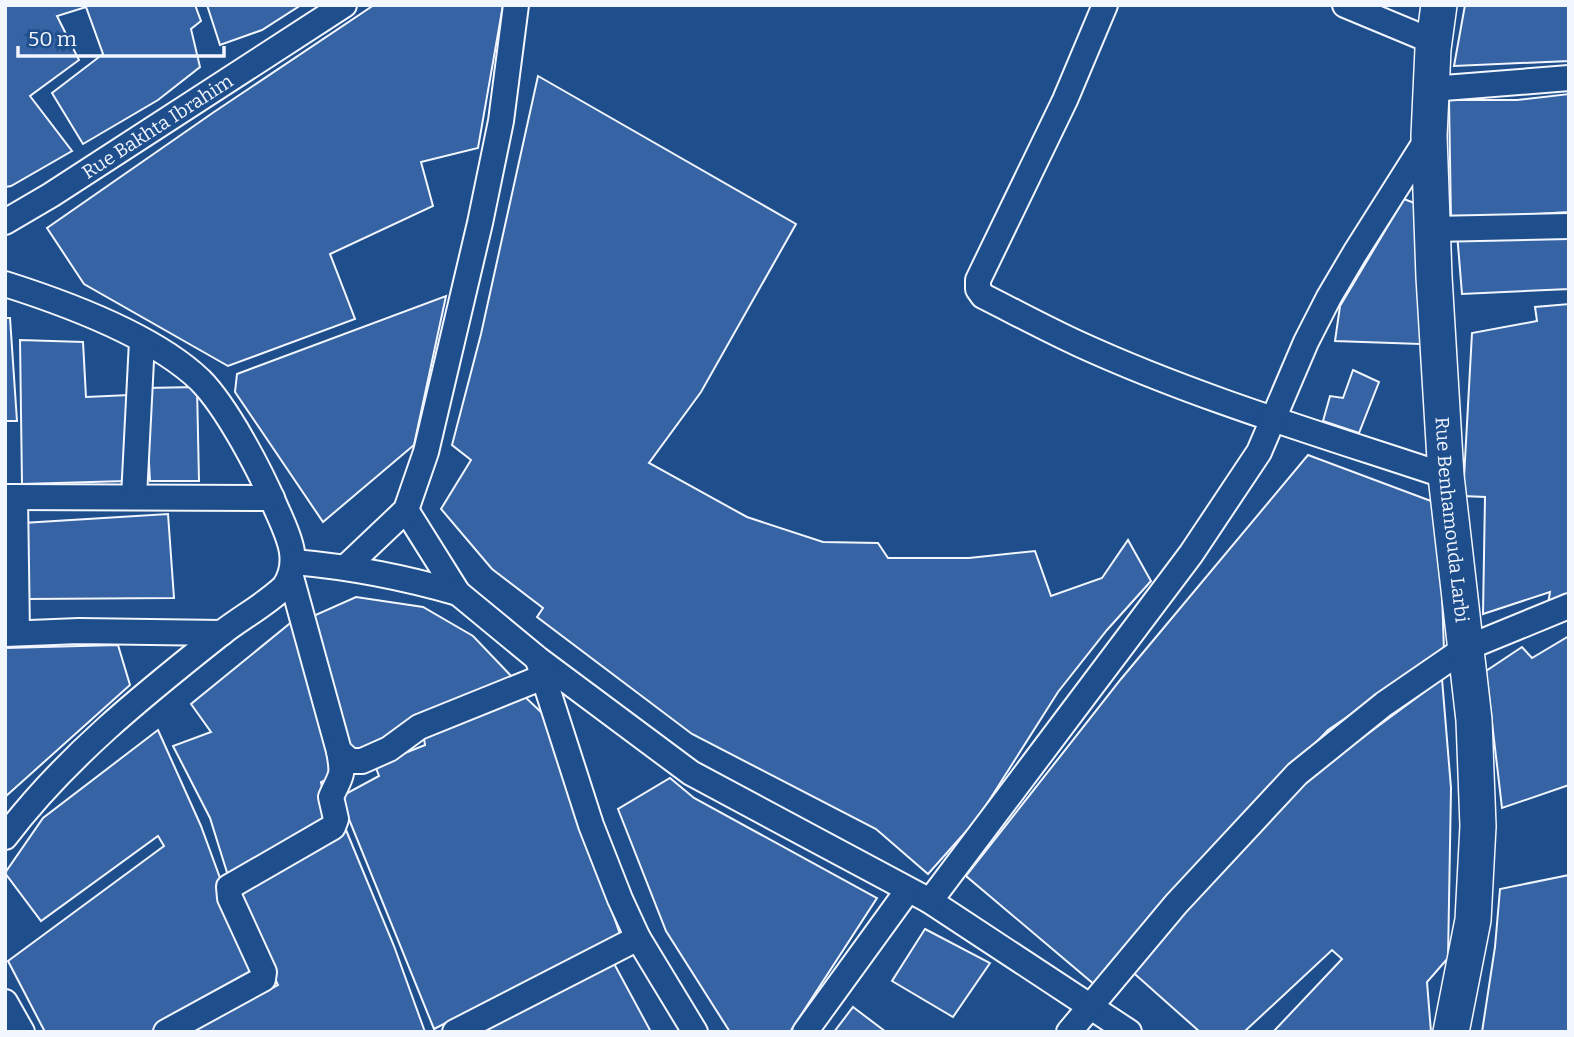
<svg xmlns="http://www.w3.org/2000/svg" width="1574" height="1037" viewBox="0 0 1574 1037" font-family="Bitter,serif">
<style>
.building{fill:#3563a3;stroke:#f2f6ff;stroke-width:2}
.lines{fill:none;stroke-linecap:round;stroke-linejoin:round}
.street-casing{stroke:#f2f6ff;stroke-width:28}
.secondary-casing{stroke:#f2f6ff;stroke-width:38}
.street{stroke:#1f4e8c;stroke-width:24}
.secondary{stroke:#1f4e8c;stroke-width:35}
.labels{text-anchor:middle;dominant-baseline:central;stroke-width:5;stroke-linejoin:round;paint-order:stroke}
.street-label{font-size:19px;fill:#f2f6ff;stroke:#1f4e8c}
</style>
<rect width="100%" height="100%" fill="#1f4e8c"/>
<g class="building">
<polygon points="5,5 195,5 201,21 191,29 200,67 158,100 83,144 52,93 103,54 86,7 57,16 79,60 30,96 72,151 11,186 5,187"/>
<polygon points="207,5 301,5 262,30 220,45"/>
<polygon points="374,5 503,5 478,148 421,162 433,206 330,254 355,319 228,366 84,284 47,228 214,112"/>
<polygon points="1465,5 1569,5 1569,61 1454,66"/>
<polygon points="538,76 796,224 701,392 649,463 747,517 823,542 878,543 888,558 969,558 1035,551 1051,596 1102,578 1128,540 1151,581 1107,630 1058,692 978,818 928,874 876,829 692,734 537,617 543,608 492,569 441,509 471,460 452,445 481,334"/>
<polygon points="1569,94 1569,212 1451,219 1449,100 1517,100"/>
<polygon points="1404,199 1422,206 1420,344 1335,341 1340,306"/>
<polygon points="1569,229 1569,289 1462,294 1457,233"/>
<polygon points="446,296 414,445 323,522 235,392 237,374"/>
<polygon points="1569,304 1569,596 1548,604 1550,592 1483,614 1485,497 1463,496 1472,333 1537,321 1535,307"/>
<polygon points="5,318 10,318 17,421 5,421"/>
<polygon points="20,340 83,342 86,397 129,395 126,481 22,484"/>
<polygon points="1353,370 1379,382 1359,433 1323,421 1330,396 1343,398"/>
<polygon points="197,387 199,481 150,481 145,388"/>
<polygon points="1308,455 1439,504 1444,651 1328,730 1178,885 1095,985 966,876 1121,679"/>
<polygon points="168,514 174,598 28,599 23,523"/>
<polygon points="356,597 423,607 473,636 515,680 361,750 348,751 311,617"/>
<polygon points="294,620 333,777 321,782 329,823 230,882 210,818 173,746 211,732 191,704"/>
<polygon points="1569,636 1569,785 1502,808 1486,671 1522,647 1532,658"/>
<polygon points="118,645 130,685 5,797 5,648"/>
<polygon points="1442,679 1451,788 1448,958 1427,982 1431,1032 1273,1032 1342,959 1332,950 1244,1032 1200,1032 1128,968 1290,791"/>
<polygon points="521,693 542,713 620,934 434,1029 340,797 379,776 375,765 425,745 423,731"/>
<polygon points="158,730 201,826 231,908 262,975 153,1032 45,1032 8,961 164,846 158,836 41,921 5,873 43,818"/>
<polygon points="670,778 694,798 877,898 790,1032 730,1032 666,931 618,809"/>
<polygon points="346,830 394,946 425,1032 188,1032 278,985 235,891"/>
<polygon points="1569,875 1569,1032 1482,1032 1495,947 1500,889"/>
<polygon points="925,929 990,963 953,1017 892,981"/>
<polygon points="611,958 651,1032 474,1032"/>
<polygon points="853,1007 886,1032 834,1032"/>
</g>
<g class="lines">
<g class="street-casing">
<g id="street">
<path d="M 1105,5 L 1065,100 L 978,280 L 978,289 L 983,296 C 1015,312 1046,329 1079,344 C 1197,398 1323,435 1446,476"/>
<polyline points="1345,5 1434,42"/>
<polyline points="1431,89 1569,78"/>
<path id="s1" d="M 5,222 L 51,195 L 344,5"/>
<polyline points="1433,229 1569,226"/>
<path d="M 5,284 C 65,303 154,336 200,380 C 227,407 261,472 276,508 C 288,535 302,561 284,587 C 264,606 240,618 219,635 C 142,696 65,758 5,837"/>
<polyline points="5,497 272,498"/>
<polyline points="15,497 17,633"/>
<polyline points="134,497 142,341"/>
<polyline points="406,510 458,593 538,659 691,773 930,901 1129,1032"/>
<path d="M 294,562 C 351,567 403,577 458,593"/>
<polyline points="347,566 406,510 426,452 480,223 501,121 516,5"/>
<polyline points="291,577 339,751 350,761 362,761 389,749 419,727 543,677"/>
<polyline points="5,634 79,631 222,633"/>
<polyline points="539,663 591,825 620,899 638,938 695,1032"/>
<polyline points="930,901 1191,554 1259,452 1306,342 1329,297 1355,253 1429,136"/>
<polyline points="5,1002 22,1032"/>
<path d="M 166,1032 L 263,979 L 264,972 L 230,898 L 229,887 L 333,827 L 336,819 L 331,797 C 341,774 344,778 339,751"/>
<polyline points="455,1032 638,938"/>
<polyline points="805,1032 908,890"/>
<polyline points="1069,1032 1176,904 1297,774 1384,704 1464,649 1569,606"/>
</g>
</g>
<g class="secondary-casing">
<g id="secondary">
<path id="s2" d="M 1439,5 L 1433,49 L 1429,136 L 1434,277 L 1446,476 L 1474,720 L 1478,826 L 1473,920 L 1451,1032"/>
</g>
</g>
<use href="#street" class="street"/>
<use href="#secondary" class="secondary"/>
</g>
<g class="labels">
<g class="street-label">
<text stroke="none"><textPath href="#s1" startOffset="180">Rue Bakhta Ibrahim</textPath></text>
<text stroke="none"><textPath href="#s2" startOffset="516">Rue Benhamouda Larbi</textPath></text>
</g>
</g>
<rect width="1574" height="1037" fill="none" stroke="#f2f6ff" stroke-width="14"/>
<path d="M18 46v10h206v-10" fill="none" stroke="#f2f6ff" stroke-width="3.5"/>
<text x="28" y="46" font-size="21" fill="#f2f6ff" stroke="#1f4e8c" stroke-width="5" paint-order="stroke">50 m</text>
</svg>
